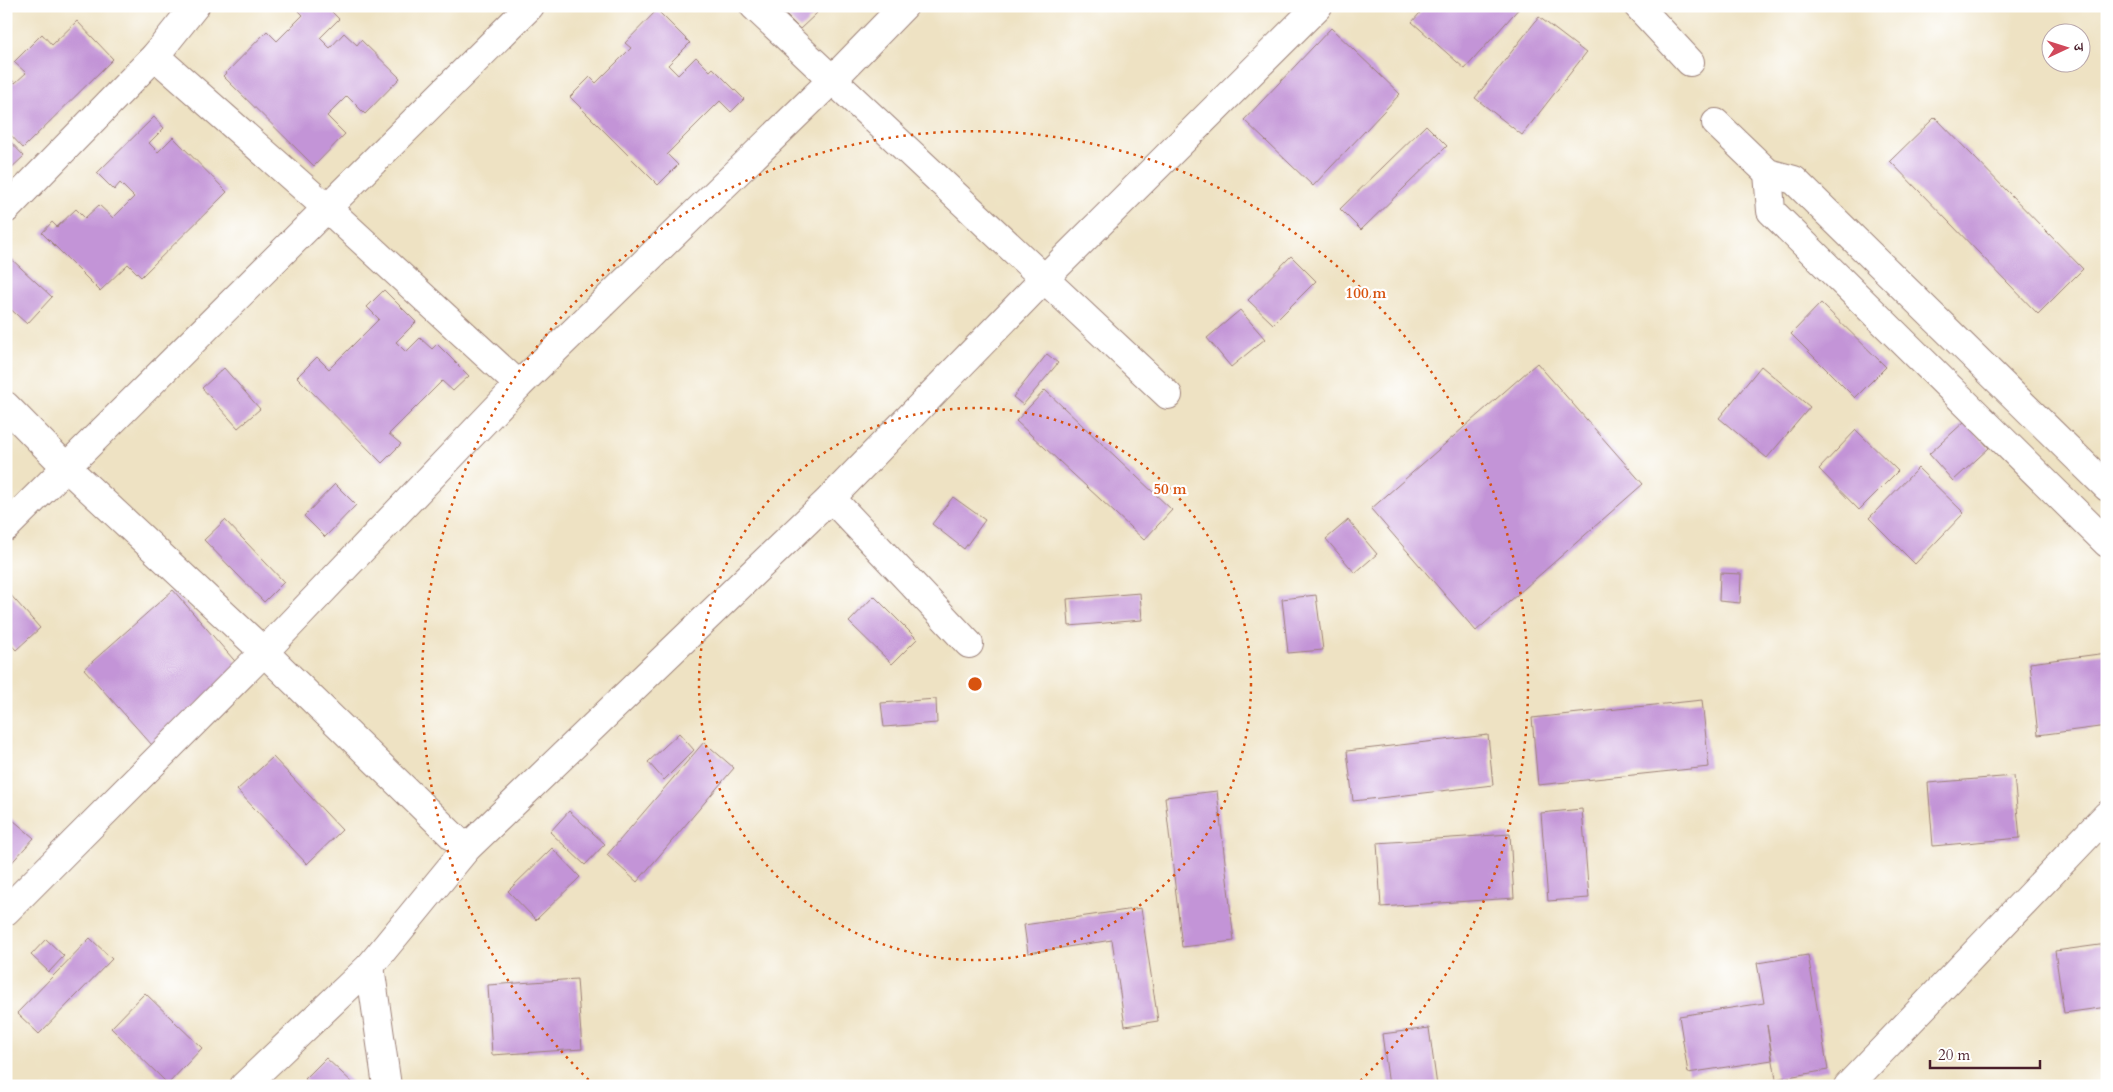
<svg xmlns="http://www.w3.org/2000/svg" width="2113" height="1092" viewBox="0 0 2113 1092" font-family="Cardo,'Noto Serif Devanagari',serif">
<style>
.building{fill:#c394d7}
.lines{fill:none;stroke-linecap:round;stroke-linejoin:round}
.street-casing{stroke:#9c8077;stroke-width:30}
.street{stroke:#fff;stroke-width:28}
.ring{fill:none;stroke:#d8530f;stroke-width:2.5;stroke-dasharray:2.5 5}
.centre{fill:#d8530f;stroke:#fff;stroke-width:2.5}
.ring-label{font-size:15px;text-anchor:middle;font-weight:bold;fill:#d8530f;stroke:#fff;stroke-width:4.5;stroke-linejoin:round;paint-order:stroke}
</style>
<rect width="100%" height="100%" fill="#fff"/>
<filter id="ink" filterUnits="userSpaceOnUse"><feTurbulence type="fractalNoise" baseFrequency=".02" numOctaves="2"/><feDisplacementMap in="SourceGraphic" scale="10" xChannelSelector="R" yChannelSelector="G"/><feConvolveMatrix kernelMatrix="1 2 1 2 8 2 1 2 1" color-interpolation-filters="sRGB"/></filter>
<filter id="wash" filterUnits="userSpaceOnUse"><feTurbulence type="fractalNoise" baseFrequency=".0096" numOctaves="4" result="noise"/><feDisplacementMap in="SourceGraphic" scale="20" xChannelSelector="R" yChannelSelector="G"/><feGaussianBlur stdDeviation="1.12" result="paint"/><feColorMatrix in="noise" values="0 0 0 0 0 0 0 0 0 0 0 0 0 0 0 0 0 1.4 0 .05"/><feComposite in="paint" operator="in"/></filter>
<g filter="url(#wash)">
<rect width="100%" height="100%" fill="#eee2c3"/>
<g id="blocks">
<g class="building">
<polygon points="294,6 326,6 339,19 320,38 330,48 344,33 357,45 361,40 400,78 365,114 347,96 327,116 345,134 314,166 223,76 267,31 277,41 303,15"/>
<polygon points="777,6 810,6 817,13 800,29"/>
<polygon points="1426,6 1521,6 1465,69 1412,22"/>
<polygon points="657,10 690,43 668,65 678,75 696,57 710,71 713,68 744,99 731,112 720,101 667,154 678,165 658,185 570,97 590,77 596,83 631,48 625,43"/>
<polygon points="1539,17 1586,53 1522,135 1475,98"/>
<polygon points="77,21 113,59 23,148 6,130 6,74 15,83 26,73 14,62 42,34 52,45"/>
<polygon points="1331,28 1400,94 1313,186 1244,120"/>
<polygon points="154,117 164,128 149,143 158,152 173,137 227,192 141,277 128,264 100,291 42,233 52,222 57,227 76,209 85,218 99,205 113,218 134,197 120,183 114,190 97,173"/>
<polygon points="1935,117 2083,269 2038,314 1890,161"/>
<polygon points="1426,125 1447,146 1361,230 1340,209"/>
<polygon points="6,137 24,156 6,173"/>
<polygon points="6,254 52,297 27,324 6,305"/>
<polygon points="1291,256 1316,281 1273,324 1248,300"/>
<polygon points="384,290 416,322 396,342 406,352 420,338 432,349 437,344 469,376 453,391 442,381 389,434 401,444 382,463 297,377 317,357 329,369 379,319 367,307"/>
<polygon points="1821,303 1886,367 1855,398 1791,334"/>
<polygon points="1240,310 1265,339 1231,367 1207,338"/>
<polygon points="1047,354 1058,363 1023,405 1013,397"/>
<polygon points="1537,363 1643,484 1476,631 1371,509"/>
<polygon points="1761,366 1810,407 1767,458 1719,418"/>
<polygon points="224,368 260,409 238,428 202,388"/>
<polygon points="1045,390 1172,510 1144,540 1016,421"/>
<polygon points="1965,421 1989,448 1953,481 1929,454"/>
<polygon points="1856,430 1898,471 1859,510 1819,469"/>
<polygon points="1918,468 1964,513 1915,564 1869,518"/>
<polygon points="335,484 356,505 325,537 304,516"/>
<polygon points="953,497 985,520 964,549 932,524"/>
<polygon points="225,520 284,582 264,602 204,540"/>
<polygon points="1348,520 1377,554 1355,573 1326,539"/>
<polygon points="1720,573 1741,574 1740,603 1719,601"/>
<polygon points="173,590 240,667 152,745 84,669"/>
<polygon points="8,592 40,628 16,650 6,639 6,593"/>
<polygon points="1140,593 1142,620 1069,626 1067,599"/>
<polygon points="1316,595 1323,650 1288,653 1282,599"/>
<polygon points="874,596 917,639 892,664 849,622"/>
<polygon points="2107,653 2107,726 2038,735 2030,663"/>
<polygon points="936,699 937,723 884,727 881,703"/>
<polygon points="1702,700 1709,767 1538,785 1532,718"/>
<polygon points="679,733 694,750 664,780 648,762"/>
<polygon points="1488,735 1493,785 1353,801 1347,751"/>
<polygon points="704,742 734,768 637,882 607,855"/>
<polygon points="273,757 342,830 307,864 237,790"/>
<polygon points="2014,776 2020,838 1933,846 1928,783"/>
<polygon points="1217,791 1234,941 1182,947 1165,797"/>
<polygon points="1582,809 1589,898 1548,901 1541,813"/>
<polygon points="569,811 605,844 585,865 550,832"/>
<polygon points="6,814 34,838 6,869"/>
<polygon points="1510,834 1514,898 1381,907 1377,843"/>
<polygon points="552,848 580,877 536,920 508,891"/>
<polygon points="1141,908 1158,1021 1125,1026 1112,940 1028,953 1024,925"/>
<polygon points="90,938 112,959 39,1034 17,1013"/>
<polygon points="46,939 64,956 49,972 31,955"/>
<polygon points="2107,944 2107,1007 2064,1013 2055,951"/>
<polygon points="1808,955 1828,1070 1776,1079 1767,1025 1772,1060 1688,1073 1679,1016 1764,1003 1757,963"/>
<polygon points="577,979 582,1049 492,1055 488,985"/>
<polygon points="145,993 202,1048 168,1084 111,1028"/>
<polygon points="1429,1028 1437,1086 1389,1086 1382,1034"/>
<polygon points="326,1058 356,1086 312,1086 305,1079"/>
</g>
</g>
</g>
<g filter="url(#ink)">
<use href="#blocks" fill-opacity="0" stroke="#9c8077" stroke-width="1"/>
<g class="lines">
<g class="street-casing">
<g id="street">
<polyline points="754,6 1168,395"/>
<polyline points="1638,6 1690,62"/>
<polyline points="155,56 328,209 519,385"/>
<polyline points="1716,123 1768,173 1794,180 2107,487"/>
<polyline points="1768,173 1771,211 2107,543"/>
<polyline points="6,209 155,56 195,6"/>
<polyline points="6,406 66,467 264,652 466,849"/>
<polyline points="831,498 969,644"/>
<polyline points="6,527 530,6"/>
<polyline points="6,911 264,652 519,385 833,79 904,6"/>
<polyline points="370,966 387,1086"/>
<polyline points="244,1086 370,966 466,849 831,498 1044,279 1318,6"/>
<polyline points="1848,1086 2107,815"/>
</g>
</g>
<use href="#street" class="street"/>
</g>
</g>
<g class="ring">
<circle cx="975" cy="684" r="276"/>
<path d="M594 1085A553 553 0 1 1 1356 1085"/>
</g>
<circle cx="975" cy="684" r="8" class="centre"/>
<g class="ring-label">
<text x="1366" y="298">100 m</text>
<text x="1170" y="494">50 m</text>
</g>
<rect width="2113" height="1092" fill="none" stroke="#fff" stroke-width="25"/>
<g transform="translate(2066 48) rotate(86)"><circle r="24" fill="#ffffff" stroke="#b7a5aa"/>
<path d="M0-4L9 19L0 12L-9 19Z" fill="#d1495b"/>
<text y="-8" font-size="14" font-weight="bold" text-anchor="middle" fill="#4a1f2b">उ</text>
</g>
<path d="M1930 1060v8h110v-8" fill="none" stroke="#4a1f2b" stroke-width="2.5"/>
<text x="1938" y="1060" font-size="15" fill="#4a1f2b" stroke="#ffffff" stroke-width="4" paint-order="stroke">20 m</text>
</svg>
